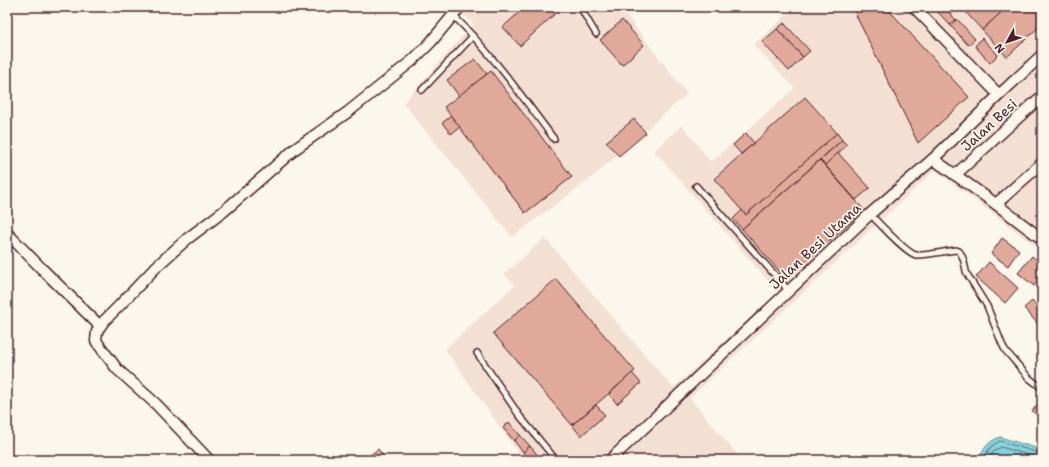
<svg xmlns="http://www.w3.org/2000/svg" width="1049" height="467" viewBox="0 0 1049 467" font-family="'Shantell Sans',sans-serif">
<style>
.built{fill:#f3e0d3}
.water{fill:#83d4dc;stroke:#6c8c95}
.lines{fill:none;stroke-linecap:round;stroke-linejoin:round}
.shore{stroke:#616772;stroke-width:1}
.building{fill:#e1a999;stroke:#4a1f2b}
.service-casing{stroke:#4a1f2b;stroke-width:8}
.minor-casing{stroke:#4a1f2b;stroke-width:13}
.service{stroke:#fbf7ec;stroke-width:5}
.minor{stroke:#fbf7ec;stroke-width:10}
.labels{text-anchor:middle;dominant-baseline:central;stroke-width:3.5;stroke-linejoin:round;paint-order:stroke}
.street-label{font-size:14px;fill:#4a1f2b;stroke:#fbf7ec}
</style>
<rect width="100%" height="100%" fill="#fbf7ec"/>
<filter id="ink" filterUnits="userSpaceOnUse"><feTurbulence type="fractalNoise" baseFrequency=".025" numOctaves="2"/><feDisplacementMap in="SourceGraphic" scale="8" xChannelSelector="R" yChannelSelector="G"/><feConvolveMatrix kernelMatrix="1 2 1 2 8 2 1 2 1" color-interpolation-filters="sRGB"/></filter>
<g filter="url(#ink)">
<g class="built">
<polygon points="455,7 620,7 687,94 590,179 512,237 403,103 474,24"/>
<polygon points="795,7 1042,7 1042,251 935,170 690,398 742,460 523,460 445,349 515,285 504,274 545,238 673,388 778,292 654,151 682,125 711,162 795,88 753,45"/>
</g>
<path class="water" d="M 1000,437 L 1042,450 L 1042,460 L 979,460 C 984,448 987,442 1000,437 Z"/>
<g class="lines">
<g class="shore">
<path d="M 983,460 C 987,451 991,445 1000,441 L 1042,454"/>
<polyline points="989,460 993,452 1001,447 1038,458 1042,459"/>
</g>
</g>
<g class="building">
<polygon points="525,7 556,7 559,10 520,46 503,27"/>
<polygon points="852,7 886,7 969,97 918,143"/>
<polygon points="933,7 944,7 956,20 950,25"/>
<polygon points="961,7 1007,7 982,30"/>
<polygon points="1007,7 1042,7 1042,24 1007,57 982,30"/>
<polygon points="957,19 975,39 968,45 950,25"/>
<polygon points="622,20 644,45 622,65 600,40"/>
<polygon points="784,23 810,51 803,57 777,29"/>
<polygon points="777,29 803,57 789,71 762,42"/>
<polygon points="982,38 998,55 990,63 975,46"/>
<polygon points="475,59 487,74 459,96 447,80"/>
<polygon points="491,71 572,177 525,213 444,107"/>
<polygon points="805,97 837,133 746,215 714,179"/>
<polygon points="451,116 460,127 451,134 442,123"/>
<polygon points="634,119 646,133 619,156 606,142"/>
<polygon points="746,133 754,143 741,154 733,145"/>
<polygon points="837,133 842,140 742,229 733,219 742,210 746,215"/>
<polygon points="842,140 847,145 825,165 820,160"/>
<polygon points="838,153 870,188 856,200 825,165"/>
<polygon points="820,160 864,210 786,279 742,229"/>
<polygon points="1002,238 1019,250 1008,266 991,254"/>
<polygon points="1032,256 1042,264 1042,275 1034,286 1018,273"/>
<polygon points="989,262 1018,288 1005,303 976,277"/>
<polygon points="556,279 635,371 572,425 493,333"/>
<polygon points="1032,301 1042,313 1042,329 1024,308"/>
<polygon points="632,373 641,383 617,404 609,394"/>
<polygon points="1042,399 1042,419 1032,411"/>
<polygon points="596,405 605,415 581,436 572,425"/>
<polygon points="509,422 520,435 514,441 503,428"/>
<polygon points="520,435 530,446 523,452 514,441"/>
<polygon points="530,446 541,459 539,460 530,460 523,452"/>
<polygon points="378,449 386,460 364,460"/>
<polygon points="693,456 696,460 688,460"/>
</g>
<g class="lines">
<g class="service-casing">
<g id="service">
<polyline points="580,7 596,34"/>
<path d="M 453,15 C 491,53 522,96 554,139"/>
<polyline points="422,90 473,36"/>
<polyline points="696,186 789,291"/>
<path d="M 870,214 C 879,223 906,253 916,255 C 924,256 946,251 956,250 L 959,251 C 965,258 964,266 967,274 L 987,306 L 1002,344 L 1005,350 L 1029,378 L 1042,388"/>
<polyline points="477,353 519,415 556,460"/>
</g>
</g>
<g class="minor-casing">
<g id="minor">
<polyline points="914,7 999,95"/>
<polyline points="933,159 996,204 1042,239"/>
<polyline points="955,175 1042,96"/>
<polyline points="996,204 1042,163"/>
<polyline points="7,233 42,269 100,326"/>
<polyline points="209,460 156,404 117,369 96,341 97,331 104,321 119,306 157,266 187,239 224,211 295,149 348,112 413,60 430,43 460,7"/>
<polyline points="610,460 870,214 933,159 999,95 1042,55"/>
</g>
</g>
<use href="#service" class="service"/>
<use href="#minor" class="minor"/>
</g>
</g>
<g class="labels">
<g class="street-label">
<text transform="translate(989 125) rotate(-42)">Jalan Besi</text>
<text transform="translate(815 246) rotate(-43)">Jalan Besi Utama</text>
</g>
</g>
<rect width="1049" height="467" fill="none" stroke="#fbf7ec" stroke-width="24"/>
<rect x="12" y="12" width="1025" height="443" fill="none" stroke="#4a1f2b" stroke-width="1.5" filter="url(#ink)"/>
<g transform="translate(1007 42) rotate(230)" stroke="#fbf7ec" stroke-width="3" paint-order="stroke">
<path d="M0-3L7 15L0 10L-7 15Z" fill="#4a1f2b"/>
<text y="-6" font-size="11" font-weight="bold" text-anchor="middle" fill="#4a1f2b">N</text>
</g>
</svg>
